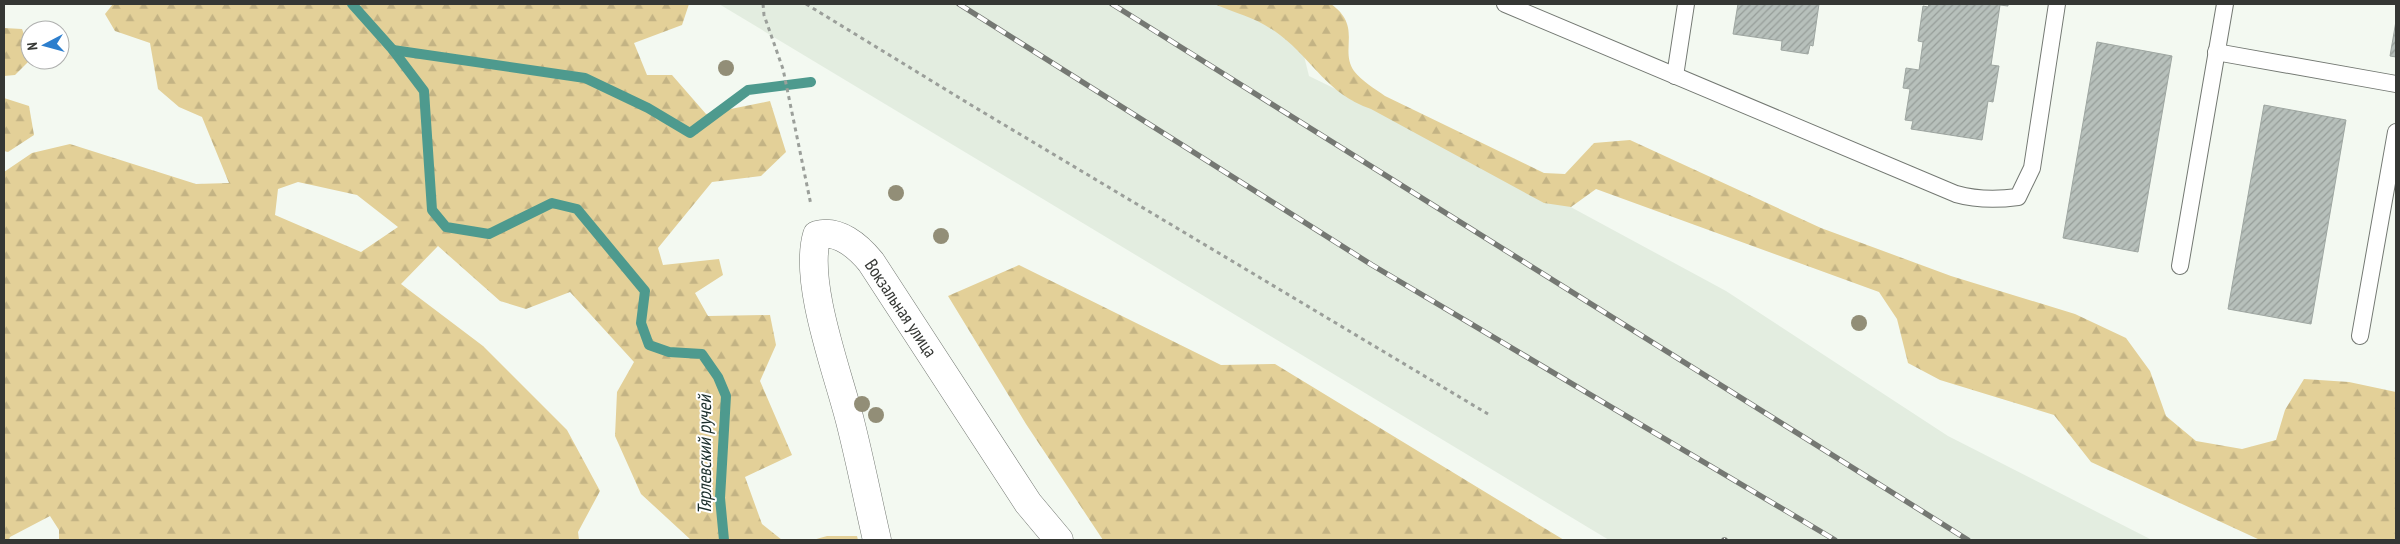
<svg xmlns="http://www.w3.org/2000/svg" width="2400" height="544" viewBox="0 0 2400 544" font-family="'PT Sans Narrow',sans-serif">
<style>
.built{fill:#e3ede0}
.forest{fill:url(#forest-firs);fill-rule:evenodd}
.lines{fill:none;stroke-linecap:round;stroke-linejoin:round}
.stream{stroke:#4e9a8e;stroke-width:10}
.building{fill:url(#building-hatch);stroke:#9ea6a1}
.service-casing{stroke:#737872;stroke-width:18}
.minor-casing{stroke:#737872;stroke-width:29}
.path{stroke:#9b9f9a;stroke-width:3;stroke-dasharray:4 4;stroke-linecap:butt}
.service{stroke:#fff;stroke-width:16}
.minor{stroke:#fff;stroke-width:28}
.rail-casing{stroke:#757873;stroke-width:5.5}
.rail{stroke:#fff;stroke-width:4;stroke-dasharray:11;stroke-linecap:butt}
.tree{fill:#928e77}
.labels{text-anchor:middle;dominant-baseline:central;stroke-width:4;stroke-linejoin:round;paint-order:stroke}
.street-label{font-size:18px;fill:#353734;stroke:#fff}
.water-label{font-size:19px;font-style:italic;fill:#1a2d2a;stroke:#fff}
</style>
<defs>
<pattern id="forest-firs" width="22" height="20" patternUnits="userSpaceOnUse" patternTransform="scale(1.25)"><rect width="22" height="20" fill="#e3d098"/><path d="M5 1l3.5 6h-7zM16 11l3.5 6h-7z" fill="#c3b384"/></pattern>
<pattern id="building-hatch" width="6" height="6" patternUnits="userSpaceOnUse" patternTransform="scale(1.25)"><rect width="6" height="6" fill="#b7c0bb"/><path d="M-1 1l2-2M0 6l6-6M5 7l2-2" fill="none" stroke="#969d99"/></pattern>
</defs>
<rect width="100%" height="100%" fill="#f3f9f1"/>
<polygon class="built" points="719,4 1233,4 1301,44 1309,76 1517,178 1726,291 1948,436 2152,540 1609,540"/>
<g class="forest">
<path d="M 113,4 L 689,4 L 682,25 L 634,43 L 647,75 L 672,75 L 706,114 L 770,101 L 786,152 L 761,176 L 712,182 L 658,248 L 663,265 L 719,259 L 723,275 L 695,293 L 708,316 L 770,315 L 776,345 L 760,381 L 792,455 L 745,477 L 762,524 L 782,540 L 691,540 L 641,494 L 615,436 L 617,392 L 634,362 L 570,292 L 526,309 L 500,301 L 438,246 L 401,284 L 483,346 L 567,430 L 600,491 L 578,532 L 579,540 L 59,540 L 59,530 L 50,516 L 10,537 L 9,540 L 4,540 L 4,172 L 32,153 L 70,144 L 196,184 L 229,183 L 202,117 L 179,107 L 158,89 L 150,43 L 115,31 L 105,14 ZM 298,182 L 357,195 L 398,227 L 361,252 L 275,215 L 278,189 Z"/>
<path d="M 1214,4 L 1331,4 C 1363,27 1339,49 1354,71 C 1362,81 1375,89 1385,96 L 1544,173 L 1565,174 L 1594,143 L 1630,140 L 1821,228 L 1951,276 L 2075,314 L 2126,338 L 2150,371 L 2166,416 L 2196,441 L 2242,449 L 2276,440 L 2285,410 L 2304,379 L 2349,382 L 2396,392 L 2396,540 L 2260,540 L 2091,462 L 2054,415 L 1940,380 L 1908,363 L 1897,319 L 1879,292 L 1596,189 L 1571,207 L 1544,203 L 1371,109 C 1327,94 1314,61 1280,35 C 1256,17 1240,15 1214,4 Z"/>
<polygon points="4,28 22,29 30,51 30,60 15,75 4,76"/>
<polygon points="4,98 29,106 34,135 8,152 4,151"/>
<polygon points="1019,265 1221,365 1275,364 1564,540 1103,540 1026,424 948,296"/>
<polygon points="827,536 857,536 858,540 813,540"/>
</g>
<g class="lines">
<g class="stream">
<polyline points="352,4 393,50 424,91 432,210 446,227 489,234 552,203 577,209 645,291 641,323 649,345 669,352 702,354 718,377 726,396 720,498 724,540"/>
<polyline points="393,50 585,78 648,108 690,133 748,90 811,82"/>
</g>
</g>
<g class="building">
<polygon points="1738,4 1819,4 1813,46 1810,45 1808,54 1781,50 1782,41 1733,34"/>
<polygon points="1929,4 2008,4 2008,6 2000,5 1991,65 1999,66 1993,102 1988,101 1982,140 1911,129 1913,121 1905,120 1910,89 1903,88 1906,68 1919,70 1923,42 1918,41 1923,6 1928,7"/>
<polygon points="2396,21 2396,57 2390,56"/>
<polygon points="2097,42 2172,56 2138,252 2063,238"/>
<polygon points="2264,105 2346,120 2311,324 2228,309"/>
</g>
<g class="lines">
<g class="service-casing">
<g id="service">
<path d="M 1505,4 L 1956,194 C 1977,200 1996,200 2018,197 L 2032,168 L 2057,4"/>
<polyline points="2216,52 2396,84"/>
<polyline points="1675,76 1686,4"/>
<polyline points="2180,266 2225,4"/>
<polyline points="2360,336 2396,132"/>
</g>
</g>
<g class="minor-casing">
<path id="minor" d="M 877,540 C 868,501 860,460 850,421 C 838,373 803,282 817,235 C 838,229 858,246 871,262 L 1028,503 L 1059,540"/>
</g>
<g class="path">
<polyline points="763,4 764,15 783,69 811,205"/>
<polyline points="806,4 971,105 1488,414"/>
</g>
<use href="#service" class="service"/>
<use href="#minor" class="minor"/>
<g class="rail-casing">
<g id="rail">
<polyline points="959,4 1372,265 1835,540"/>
<polyline points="1112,4 1968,540"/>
<polyline points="1724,540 1725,540"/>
</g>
</g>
<use href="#rail" class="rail"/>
</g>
<g class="tree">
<circle cx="726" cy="68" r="8"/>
<circle cx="896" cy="193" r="8"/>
<circle cx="941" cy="236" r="8"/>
<circle cx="1859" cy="323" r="8"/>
<circle cx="862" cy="404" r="8"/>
<circle cx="876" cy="415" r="8"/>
</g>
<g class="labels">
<g class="street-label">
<text transform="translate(901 308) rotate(56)">Вокзальная улица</text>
</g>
<g class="water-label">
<text transform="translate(704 455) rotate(-90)">Тярлевский ручей</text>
</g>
</g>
<rect width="2400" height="544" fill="none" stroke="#353734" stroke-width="10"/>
<g transform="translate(45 45) rotate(264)"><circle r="24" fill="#ffffff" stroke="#aeafae"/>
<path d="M0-4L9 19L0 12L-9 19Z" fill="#2c7ecd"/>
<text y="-8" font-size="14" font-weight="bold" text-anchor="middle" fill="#353734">N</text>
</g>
</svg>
